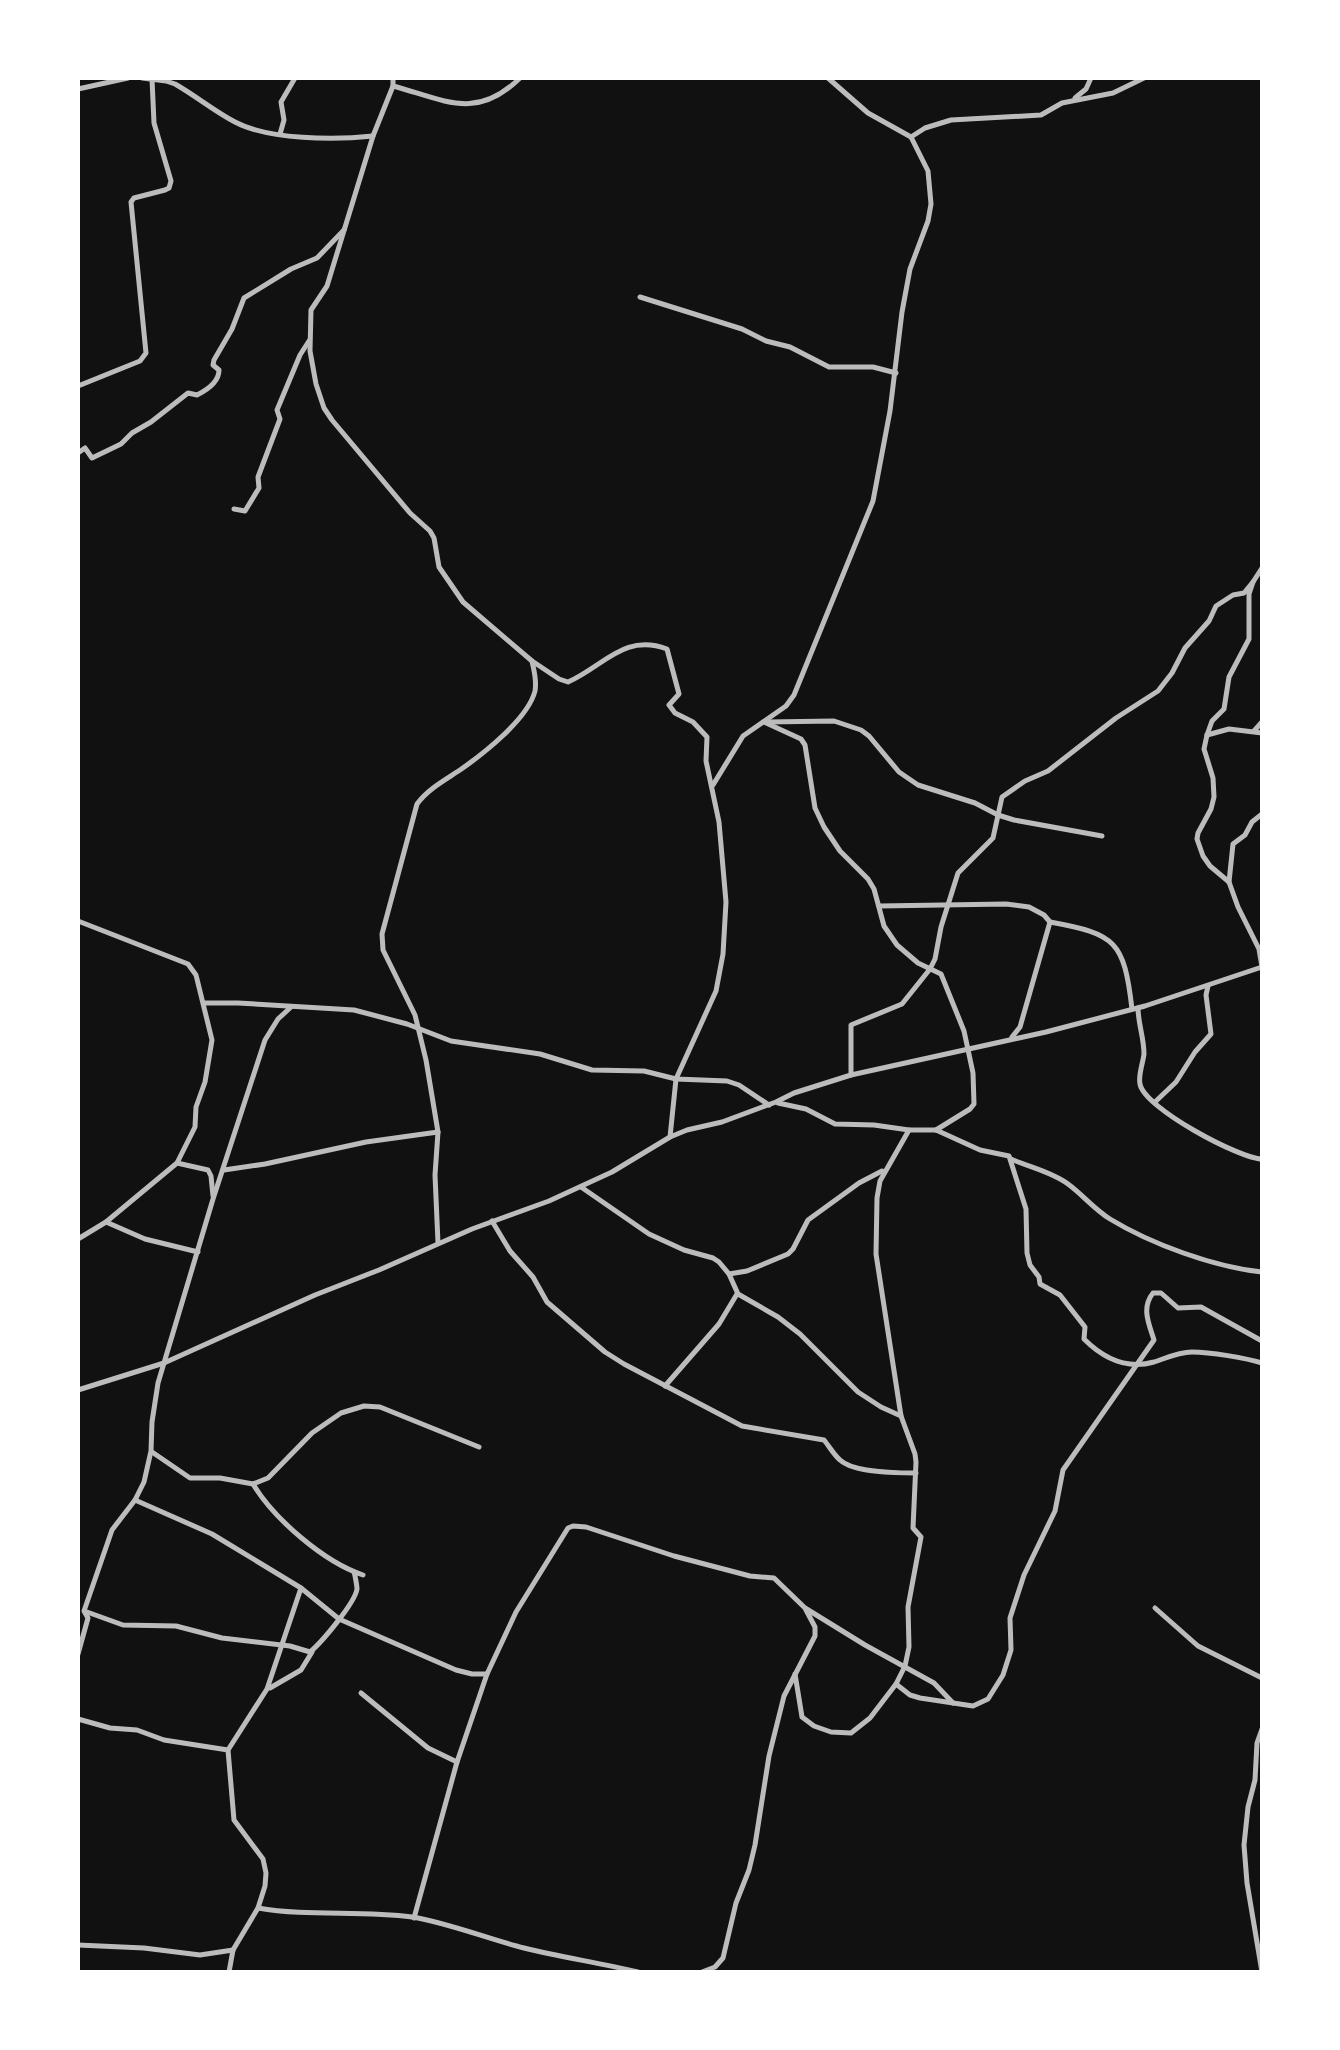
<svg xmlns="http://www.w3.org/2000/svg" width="1340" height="2050" viewBox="0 0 1340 2050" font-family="'Roboto Condensed',sans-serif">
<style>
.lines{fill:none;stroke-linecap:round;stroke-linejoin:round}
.minor{stroke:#bcbcbc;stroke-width:5}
</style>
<rect width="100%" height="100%" fill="#111"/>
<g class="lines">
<g class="minor">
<path d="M 142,78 L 166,81 L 175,84 C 196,96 214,111 235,122 C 269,140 335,140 373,136"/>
<path d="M 393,78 L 393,86 L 373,136 L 327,286 L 311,310 L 310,351 L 316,384 L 324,408 L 332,420 L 410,513 L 430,531 L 434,538 L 439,567 L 463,602 L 532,661 L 559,679 L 568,682 C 604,666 624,633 667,649 L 679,694 L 669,705 L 675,713 L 693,722 L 707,737 L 706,761 L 719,822 L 726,902 L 723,954 L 716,991 L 676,1079 L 670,1137"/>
<path d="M 393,86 C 445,100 476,121 520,78"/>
<polyline points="78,89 128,78"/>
<polyline points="1075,98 1086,89 1091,78"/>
<polyline points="280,134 284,120 281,102 295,78"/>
<polyline points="911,137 925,128 951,120 1041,115 1062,103 1113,93 1144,78"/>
<polyline points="640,297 742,329 766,341 790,347 829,367 873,367 896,373"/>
<polyline points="78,386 140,361 146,353 131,202 134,198 165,190 169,188 171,181 154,123 152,79"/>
<path d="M 78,453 L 85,448 L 92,458 L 121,444 L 132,433 L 151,422 L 188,393 L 197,395 C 207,390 219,382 219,370 L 213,365 L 214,360 L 232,329 L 244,298 L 291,269 L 317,258 L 344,230"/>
<polyline points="234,509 245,511 259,488 258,477 280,419 277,410 300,355 309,341"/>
<polyline points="764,722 801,739 805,745 815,808 824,827 840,851 868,879 874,889 884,926 897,945 918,963 941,974 964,1031 973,1073 974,1104 970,1109 936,1130"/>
<polyline points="767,722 834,721 861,730 869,736 899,772 918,785 975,803 998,815 1014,820 1102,836"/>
<polyline points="1254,731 1262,722"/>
<polyline points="1207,735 1229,729 1262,733"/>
<polyline points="713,785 743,736 786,706 794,695 873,501 890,411 902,312 910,269 928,221 931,204 928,171 911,137 868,113 828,78"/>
<polyline points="1229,882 1233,844 1245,835 1252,822 1262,814"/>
<path d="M 879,906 L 1006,904 L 1029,907 L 1044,915 L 1050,922 C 1116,934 1124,941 1132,1009"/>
<polyline points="78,921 188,964 196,975 212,1040 205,1082 196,1107 195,1127 177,1163 106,1222 78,1239"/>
<polyline points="1262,967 1259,949 1238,907 1229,882 1210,866 1203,856 1197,839 1198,833 1211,809 1214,797 1213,778 1204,749 1207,735 1212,721 1224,709 1229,677 1249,639 1249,594 1253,582 1262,568"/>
<polyline points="204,1003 238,1003 354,1010 407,1024 451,1041 540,1054 592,1070 644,1071 676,1079 727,1081 739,1085 769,1105"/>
<path d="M 1138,1008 C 1138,1023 1144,1038 1144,1054 C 1143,1063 1138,1075 1140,1084 C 1144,1108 1240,1159 1262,1159"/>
<polyline points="1012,1037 1020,1027 1050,922"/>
<polyline points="851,1075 851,1025 902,1004 930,969 935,959 941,927 958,873 993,838 1002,797 1025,781 1048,771 1116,718 1158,691 1172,673 1185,648 1209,621 1216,606 1233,595 1244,593 1253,582"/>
<polyline points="1155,1102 1176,1082 1195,1052 1211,1034 1206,995 1208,986"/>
<path d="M 778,1103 L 806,1109 L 835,1124 L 874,1125 L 909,1130 L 936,1130 L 980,1150 L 1009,1156 L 1026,1209 L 1027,1253 L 1030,1265 L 1039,1277 L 1040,1284 L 1060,1295 L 1085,1327 L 1084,1339 C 1103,1358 1126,1370 1154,1362 C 1166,1358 1179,1352 1192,1352 C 1210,1352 1246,1358 1262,1363"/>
<path d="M 1011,1159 C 1029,1167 1052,1172 1068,1184 C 1083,1195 1094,1209 1110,1219 C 1151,1244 1214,1267 1262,1272"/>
<polyline points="177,1163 208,1170 211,1176 213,1196"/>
<polyline points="224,1170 265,1164 366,1142 438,1132"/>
<polyline points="581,1187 649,1234 684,1250 713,1258 719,1262 729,1274 738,1294 778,1317 800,1334 858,1392 881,1407 901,1416"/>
<path d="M 492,1221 L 510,1251 L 533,1277 L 547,1302 L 605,1352 L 624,1364 L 742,1426 L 824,1440 C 829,1446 834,1455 840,1460 C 854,1473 898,1473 916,1473"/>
<polyline points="106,1222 145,1239 198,1252"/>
<path d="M 438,1243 L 435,1175 L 438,1132 L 426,1060 L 415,1015 L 383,950 L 382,934 L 417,804 C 428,789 445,780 460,770 C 483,754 528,719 535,691 C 537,680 534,671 532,661"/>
<polyline points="729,1274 747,1271 788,1254 793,1249 808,1220 859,1183 882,1171"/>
<polyline points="665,1386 719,1324 737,1294"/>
<polyline points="78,1390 164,1363 315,1295 379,1270 472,1229 549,1201 612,1172 670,1137 687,1130 722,1122 776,1102 794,1093 851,1075 1046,1032 1145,1006 1262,967"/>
<polyline points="152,1452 190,1478 220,1478 253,1484 268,1478 312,1433 341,1413 364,1406 380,1407 479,1447"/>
<path d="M 253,1484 C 274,1519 324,1562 363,1575"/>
<polyline points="135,1500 212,1534 301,1588 339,1619 456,1670 472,1674 487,1674"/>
<polyline points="1155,1608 1198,1646 1262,1678"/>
<path d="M 87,1612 L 123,1625 L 176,1626 L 222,1638 L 290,1646 L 310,1652 C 321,1643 355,1603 357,1589 C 357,1586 355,1575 354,1572"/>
<polyline points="78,1654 88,1618 84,1611 112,1530 135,1500 144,1482 151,1451 152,1422 158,1383 213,1199 265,1040 278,1019 291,1007"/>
<polyline points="795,1674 802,1717 814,1726 831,1732 851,1733 870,1718 896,1684 905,1666 909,1647 908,1607 921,1537 913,1528 916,1462 915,1454 901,1416 876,1254 877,1198 880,1181 909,1130"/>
<path d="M 896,1684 L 910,1695 L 920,1698 L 973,1706 L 988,1699 L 1003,1675 L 1011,1650 L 1010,1618 L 1024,1575 L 1055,1511 L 1063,1470 L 1154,1340 C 1149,1324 1141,1308 1153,1293 L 1161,1293 L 1178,1308 L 1201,1307 L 1262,1341"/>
<polyline points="270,1688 301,1670 312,1652"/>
<polyline points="361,1693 428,1748 457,1762"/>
<polyline points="78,1719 110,1728 137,1730 164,1740 228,1750"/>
<path d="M 258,1908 C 309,1917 360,1910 412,1917 C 449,1923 488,1939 524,1948 C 561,1957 600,1963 638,1972"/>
<polyline points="414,1918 457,1762 487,1674 516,1612 568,1528 573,1526 586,1527 674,1556 750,1576 774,1578 805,1608 865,1645 934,1683 953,1703"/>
<polyline points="78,1945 144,1948 200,1955 233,1950"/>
<polyline points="229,1972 233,1950 258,1908 265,1886 266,1873 263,1859 234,1820 228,1750 267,1689 301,1588"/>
<polyline points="702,1972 715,1967 723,1958 736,1903 749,1870 755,1845 769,1756 784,1696 815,1636 815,1627 806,1610"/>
<polyline points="1262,1972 1247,1883 1244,1845 1248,1807 1255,1780 1257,1743 1262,1729"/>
</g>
</g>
<rect width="1340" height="2050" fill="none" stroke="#ffffff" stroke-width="160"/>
</svg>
